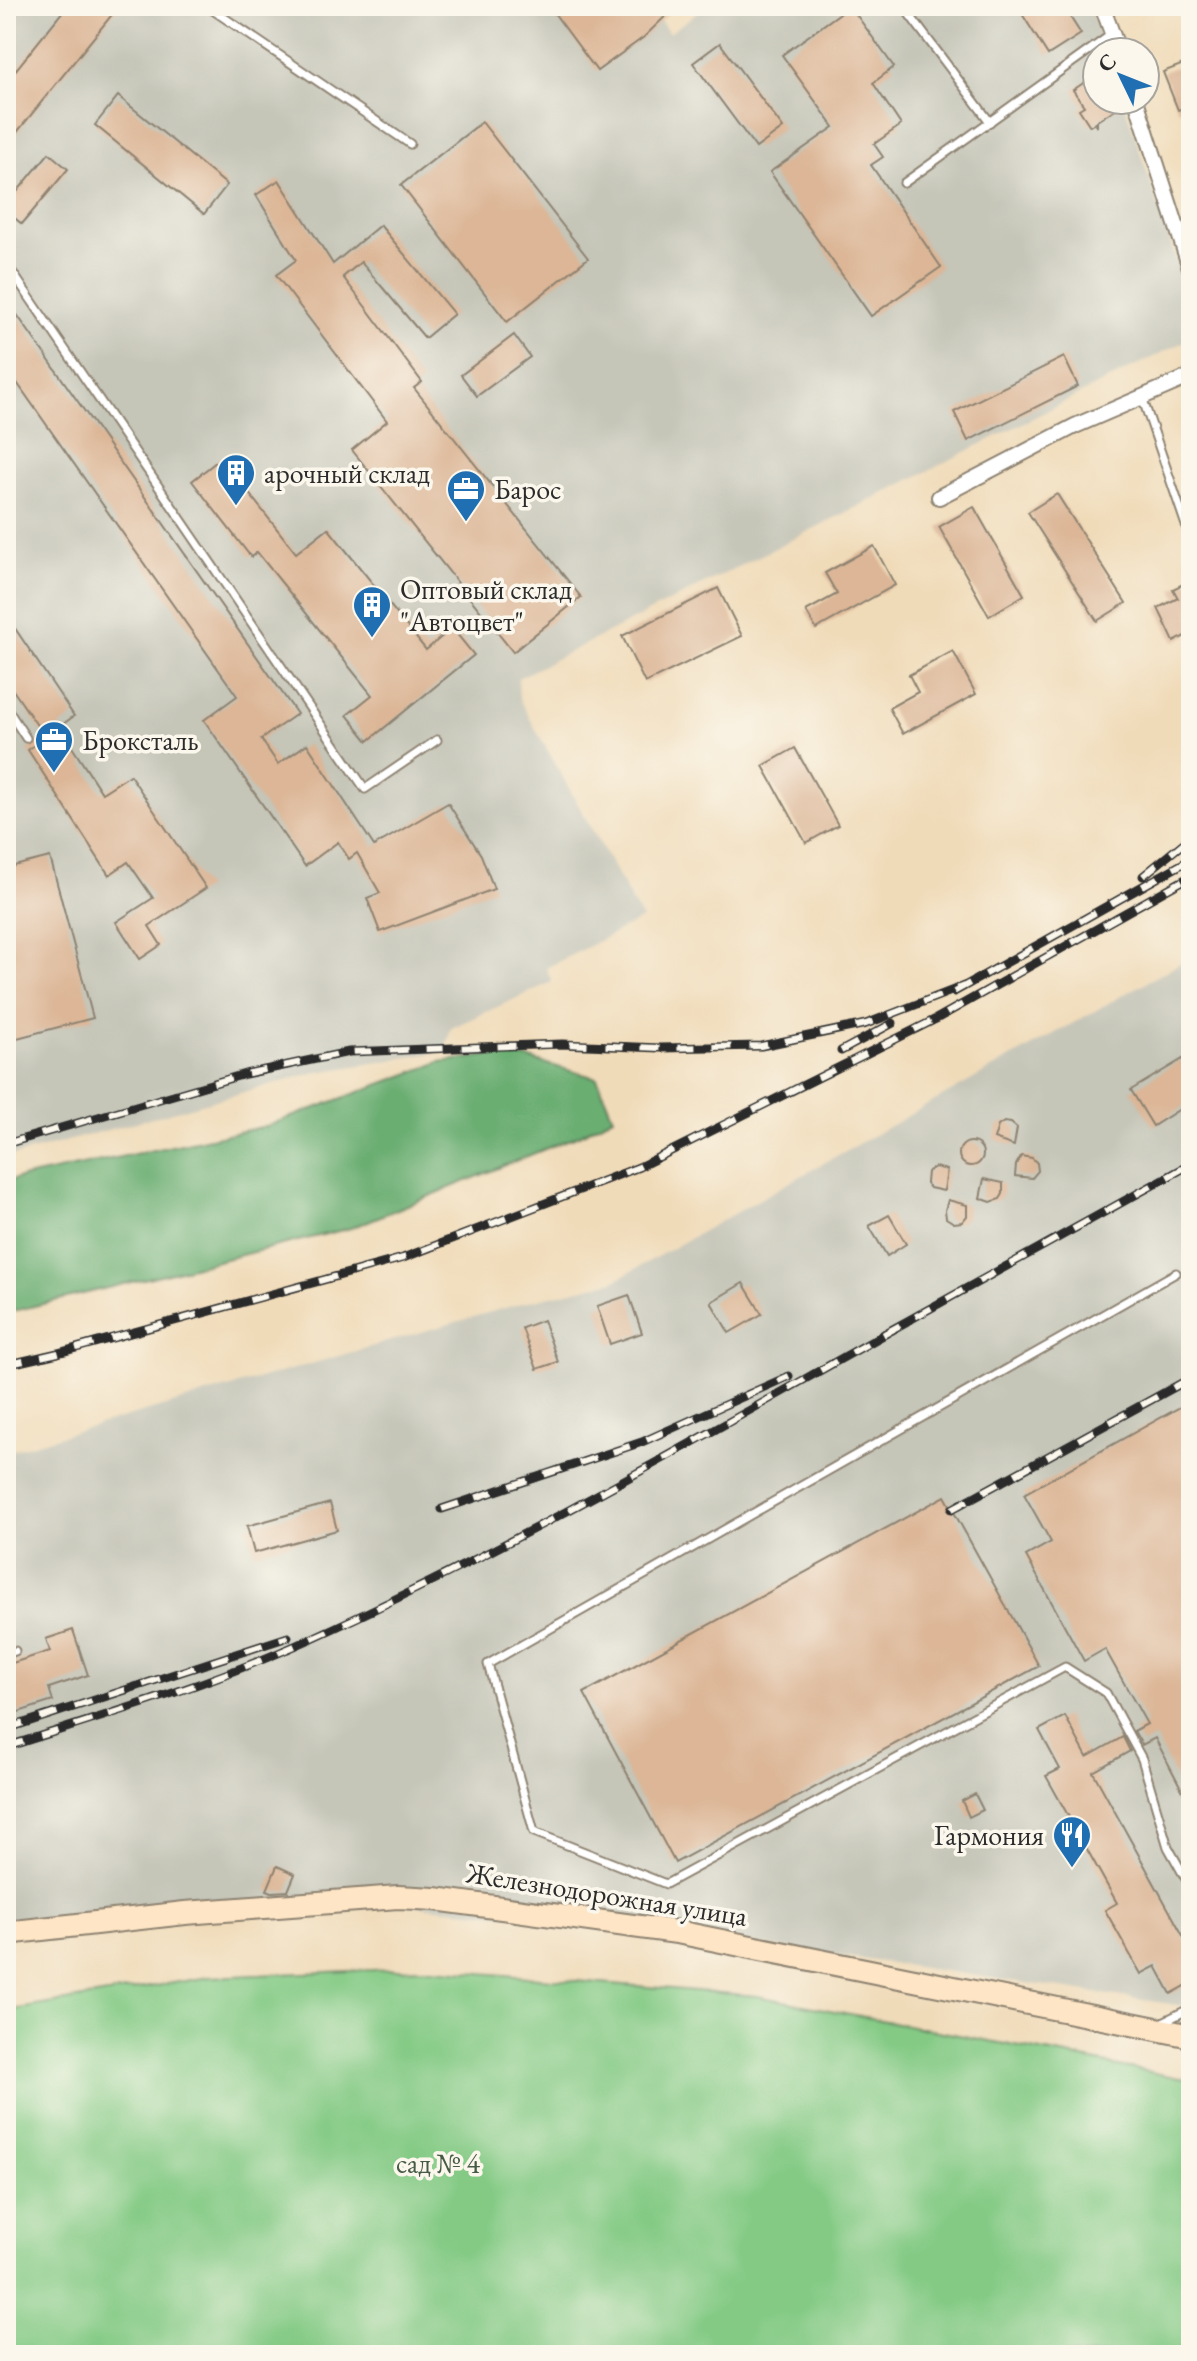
<svg xmlns="http://www.w3.org/2000/svg" width="1197" height="2361" viewBox="0 0 1197 2361" font-family="'EB Garamond',serif">
<style>
.industrial{fill:#c5c5b8}
.green{fill:#84ca85;stroke:#587a58;stroke-width:2}
.forest{fill:#6bae72;stroke:#4b6c4e;stroke-width:2}
.building{fill:#dcb696}
.lines{fill:none;stroke-linecap:round;stroke-linejoin:round}
.lane-casing{stroke:#8e8372;stroke-width:11}
.street-casing{stroke:#8e8372;stroke-width:18}
.secondary-casing{stroke:#8e8372;stroke-width:26}
.lane{stroke:#fff;stroke-width:7}
.street{stroke:#fff;stroke-width:14}
.secondary{stroke:#fee5c5;stroke-width:22}
.rail-casing{stroke:#2b2b2b;stroke-width:9}
.rail{stroke:#fbf7ec;stroke-width:6;stroke-dasharray:18;stroke-linecap:butt}
.labels{text-anchor:middle;dominant-baseline:central;stroke-width:7;stroke-linejoin:round;paint-order:stroke}
.poi-label{font-size:28px;fill:#2b2b2b;stroke:#fbf7ec;text-anchor:start}
.street-label{font-size:28px;fill:#2b2b2b;stroke:#fbf7ec}
.park-label{font-size:28px;fill:#465b46;stroke:#fbf7ec}
</style>
<rect width="100%" height="100%" fill="#fbf7ec"/>
<filter id="ink" filterUnits="userSpaceOnUse"><feTurbulence type="fractalNoise" baseFrequency=".0125" numOctaves="2"/><feDisplacementMap in="SourceGraphic" scale="16" xChannelSelector="R" yChannelSelector="G"/><feConvolveMatrix kernelMatrix="1 2 1 2 8 2 1 2 1" color-interpolation-filters="sRGB"/></filter>
<filter id="wash" filterUnits="userSpaceOnUse"><feTurbulence type="fractalNoise" baseFrequency=".006" numOctaves="4" result="noise"/><feDisplacementMap in="SourceGraphic" scale="32" xChannelSelector="R" yChannelSelector="G"/><feGaussianBlur stdDeviation="1.8" result="paint"/><feColorMatrix in="noise" values="0 0 0 0 0 0 0 0 0 0 0 0 0 0 0 0 0 1.4 0 .05"/><feComposite in="paint" operator="in"/></filter>
<g filter="url(#wash)">
<rect width="100%" height="100%" fill="#f0dbb9"/>
<g class="industrial">
<polygon points="14,6 649,6 669,33 707,6 1089,6 1106,52 1097,52 1097,100 1123,100 1191,303 1191,338 518,678 519,699 642,919 546,968 552,982 451,1028 445,1051 313,1073 6,1158 6,16"/>
<polygon points="1191,957 1191,2007 677,1932 360,1900 6,1935 6,1452 522,1303 614,1281"/>
</g>
<polygon class="green" points="420,1968 757,1996 1191,2080 1191,2355 6,2355 6,2011 209,1977"/>
<polygon class="forest" points="508,1053 597,1078 613,1117 577,1136 351,1228 6,1313 6,1181 267,1126 440,1062"/>
<g id="blocks">
<g class="building">
<polygon points="67,6 119,6 6,146 6,82"/>
<polygon points="549,6 676,6 644,37 597,71"/>
<polygon points="850,6 894,67 873,83 901,125 874,144 883,157 871,165 941,267 871,316 770,172 834,127 782,55"/>
<polygon points="1017,6 1063,6 1081,34 1048,55"/>
<polygon points="720,43 783,128 756,148 693,63"/>
<polygon points="1191,61 1191,105 1178,110 1163,72"/>
<polygon points="1097,74 1097,100 1126,100 1126,102 1097,121 1097,127 1095,123 1090,126 1079,109 1084,106 1073,90"/>
<polygon points="118,96 227,185 204,214 95,125"/>
<polygon points="482,122 588,258 507,322 401,185"/>
<polygon points="49,153 68,169 22,224 6,211 6,205"/>
<polygon points="279,180 333,264 380,225 454,314 425,338 361,262 343,277 422,382 414,388 581,597 513,652 352,450 387,421 276,275 296,260 256,195"/>
<polygon points="6,299 297,714 261,739 278,764 307,744 374,846 448,803 481,855 494,889 380,932 367,898 380,893 357,853 349,859 338,842 305,866 204,720 237,696 6,367"/>
<polygon points="514,335 530,357 477,396 461,375"/>
<polygon points="1064,357 1078,386 968,441 954,412"/>
<polygon points="221,458 296,553 328,528 426,650 452,628 474,655 368,741 347,715 372,695 257,552 251,557 192,481"/>
<polygon points="1057,494 1126,603 1097,621 1028,512"/>
<polygon points="974,507 1024,595 989,616 939,527"/>
<polygon points="874,546 895,585 816,629 806,611 837,594 825,573"/>
<polygon points="1191,580 1191,633 1174,642 1158,608 1178,598 1173,589"/>
<polygon points="718,588 742,636 645,683 622,636"/>
<polygon points="6,615 74,716 59,727 102,793 130,775 206,888 149,926 161,945 140,959 116,922 153,898 128,862 109,875 28,750 45,737 6,680"/>
<polygon points="953,651 976,694 903,734 889,708 918,692 909,675"/>
<polygon points="795,748 838,825 806,843 763,766"/>
<polygon points="50,857 93,1018 6,1041 6,868"/>
<polygon points="1191,1054 1191,1102 1153,1126 1131,1090"/>
<polygon points="1004,1122 1011,1123 1017,1128 1014,1146 994,1139 998,1126"/>
<circle cx="971" cy="1154" r="12"/>
<polygon points="1021,1156 1032,1158 1037,1163 1038,1171 1032,1178 1015,1176 1016,1165"/>
<polygon points="935,1167 947,1170 944,1191 930,1188 926,1183 927,1172"/>
<polygon points="984,1179 1003,1183 1003,1194 1000,1199 991,1202 980,1198"/>
<polygon points="948,1200 967,1205 967,1216 962,1222 954,1223 946,1218 945,1210"/>
<polygon points="889,1215 906,1244 887,1256 869,1226"/>
<polygon points="743,1283 762,1314 729,1333 711,1302"/>
<polygon points="629,1295 642,1333 610,1344 597,1306"/>
<polygon points="543,1320 558,1362 537,1369 522,1328"/>
<polygon points="1191,1401 1191,1807 1155,1738 1142,1745 1134,1731 1147,1724 1105,1649 1084,1661 1026,1556 1051,1542 1024,1494"/>
<polygon points="945,1496 1039,1666 675,1863 584,1693"/>
<polygon points="330,1503 337,1530 254,1553 247,1526"/>
<polygon points="73,1630 88,1675 49,1688 53,1701 6,1716 6,1665 50,1651 46,1639"/>
<polygon points="1065,1716 1087,1757 1123,1737 1130,1751 1093,1772 1191,1950 1191,1983 1171,1994 1156,1966 1141,1974 1105,1910 1117,1903 1046,1776 1060,1769 1039,1730"/>
<polygon points="975,1794 983,1810 969,1817 962,1801"/>
<polygon points="277,1866 295,1874 288,1891 272,1892 267,1890"/>
</g>
</g>
</g>
<g filter="url(#ink)">
<use href="#blocks" fill-opacity="0" stroke="#8e8372" stroke-width="2"/>
<g class="lines">
<g class="lane-casing">
<g id="lane">
<polyline points="207,6 410,144"/>
<polyline points="903,6 990,122"/>
<polyline points="904,183 1112,34"/>
<polyline points="6,263 365,789 437,740"/>
<polyline points="1142,397 1191,540"/>
<polyline points="6,707 26,738"/>
<polyline points="1176,1273 488,1664 534,1832 666,1884 1065,1667 1106,1693 1142,1759 1168,1847 1191,1888"/>
<polyline points="6,1654 15,1651"/>
<polyline points="1161,2023 1191,2008"/>
</g>
</g>
<g class="street-casing">
<g id="street">
<polyline points="1102,6 1119,52"/>
<polyline points="1136,100 1191,271"/>
<polyline points="939,497 1075,426 1191,376"/>
</g>
</g>
<g class="secondary-casing">
<polyline id="secondary" points="6,1933 185,1913 398,1897 435,1899 677,1932 1191,2036"/>
</g>
<use href="#lane" class="lane"/>
<use href="#street" class="street"/>
<use href="#secondary" class="secondary"/>
<g class="rail-casing">
<g id="rail">
<polyline points="1143,876 1191,837"/>
<polyline points="954,992 1191,859"/>
<polyline points="841,1051 893,1023"/>
<polyline points="6,1144 245,1074 349,1052 562,1044 660,1048 761,1046 866,1024 964,986"/>
<polyline points="884,1334 1191,1164"/>
<polyline points="6,1365 58,1353 403,1258 639,1167 936,1019 1191,876"/>
<polyline points="442,1509 642,1442 789,1376"/>
<polyline points="952,1509 1191,1378"/>
<polyline points="6,1729 288,1637"/>
<path d="M 6,1747 C 107,1715 211,1684 308,1640 C 510,1549 701,1437 894,1329"/>
</g>
</g>
<use href="#rail" class="rail"/>
</g>
</g>
<defs>
<g id="building-pin" transform="scale(2)"><path d="M0 17L-7.5 6A9.5 9.5 0 1 1 7.5 6Z" fill="#1f6fb2" stroke="#fbf7ec"/><path d="M-4-6H4V6H1V3H-1V6H-4ZM-2.5-4.3h1.7v1.8h-1.7ZM.8-4.3h1.7v1.8H.8ZM-2.5-1h1.7V.8h-1.7ZM.8-1h1.7V.8H.8Z" fill="#fff"/></g>
<g id="office-pin" transform="scale(2)"><path d="M0 17L-7.5 6A9.5 9.5 0 1 1 7.5 6Z" fill="#1f6fb2" stroke="#fbf7ec"/><path d="M-6-3h4V-5.5h4V-3h4V5H-6ZM-1-4.5V-3h2v-1.5ZM-6 0V1H6V0Z" fill="#fff"/></g>
<g id="restaurant-pin" transform="scale(2)"><path d="M0 17L-7.5 6A9.5 9.5 0 1 1 7.5 6Z" fill="#1f6fb2" stroke="#fbf7ec"/><path d="M-5-6h1v4h1v-4h1v4h1v-4h1v5L-1.5 .5V6h-2V.5L-5-1ZM5-6V6H3V1.5H1.5Q1.5-4 5-6Z" fill="#fff"/></g>
</defs>
<g fill-rule="evenodd">
<use href="#building-pin" x="236" y="473"/>
<use href="#office-pin" x="466" y="489"/>
<use href="#building-pin" x="372" y="605"/>
<use href="#office-pin" x="54" y="740"/>
<use href="#restaurant-pin" x="1072" y="1835"/>
</g>
<g class="labels">
<g class="poi-label">
<text x="264" y="473">арочный склад</text>
<text x="494" y="489">Барос</text>
<text x="400" y="589">Оптовый склад<tspan x="400" dy="32">"Автоцвет"</tspan></text>
<text x="82" y="740">Броксталь</text>
<text x="1044" y="1835" text-anchor="end">Гармония</text>
</g>
<g class="street-label">
<text transform="translate(607 1894) rotate(9)">Железнодорожная улица</text>
</g>
<g class="park-label">
<text x="438" y="2163">сад № 4</text>
</g>
</g>
<rect width="1197" height="2361" fill="none" stroke="#fbf7ec" stroke-width="32"/>
<g transform="translate(1121 76) rotate(313)"><circle r="38" fill="#fbf7ec" stroke="#a8a59f" stroke-width="2"/>
<path d="M0-6L14 30L0 20L-14 30Z" fill="#1f6fb2"/>
<text y="-12" font-size="22" font-weight="bold" text-anchor="middle" fill="#2b2b2b">С</text>
</g>
</svg>
